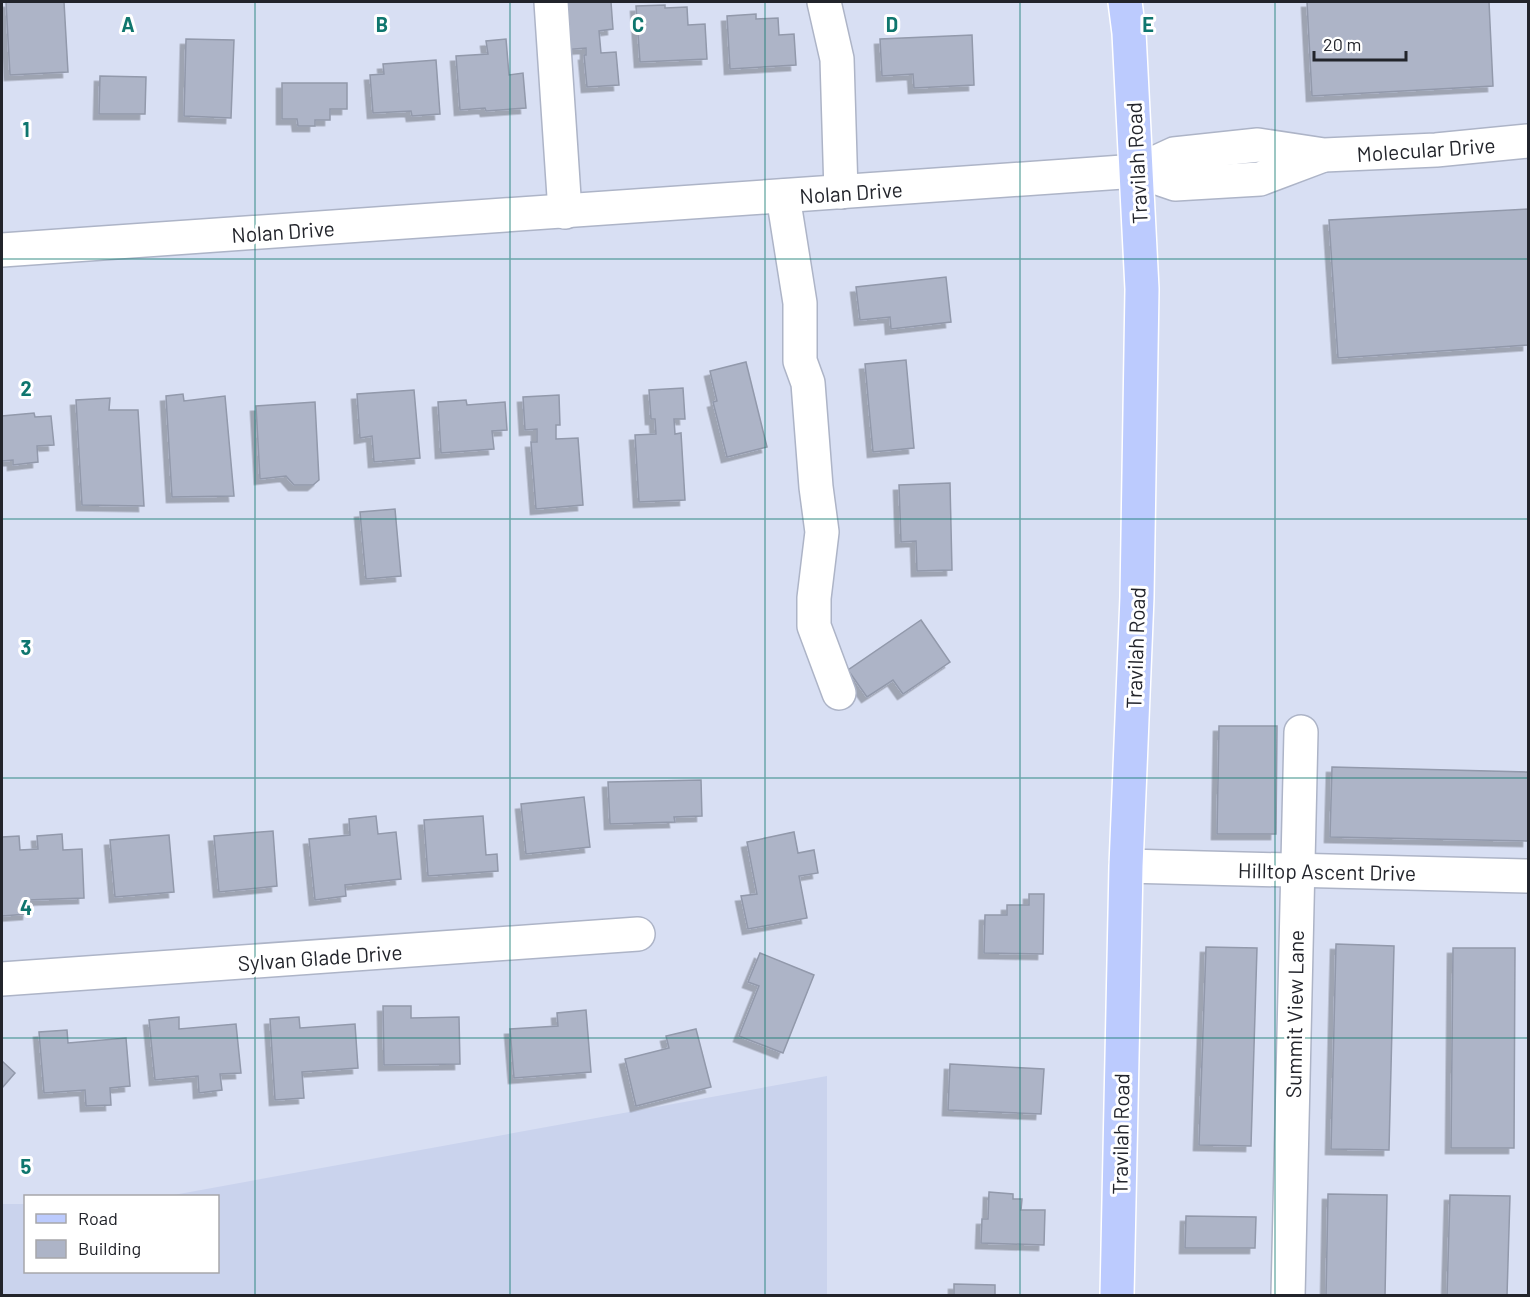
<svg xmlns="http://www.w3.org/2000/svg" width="1530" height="1297" viewBox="0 0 1530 1297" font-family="Barlow,sans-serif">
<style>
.built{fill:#cad3ed}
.building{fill:#adb4c7;stroke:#9299ab;stroke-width:1.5;filter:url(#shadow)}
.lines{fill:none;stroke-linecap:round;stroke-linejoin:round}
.minor-casing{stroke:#adb4c7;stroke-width:36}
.major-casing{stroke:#fff;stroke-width:36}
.minor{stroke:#fff;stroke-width:33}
.major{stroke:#bccbfe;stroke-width:33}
.grid{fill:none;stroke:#0f766e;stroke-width:1.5;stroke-opacity:0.55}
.labels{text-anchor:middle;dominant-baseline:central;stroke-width:6;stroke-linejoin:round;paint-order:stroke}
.street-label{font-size:21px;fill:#22242b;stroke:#fff}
.grid-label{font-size:20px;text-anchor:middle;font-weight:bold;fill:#0f766e;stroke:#fff;stroke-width:6;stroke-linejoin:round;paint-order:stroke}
</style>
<defs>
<filter id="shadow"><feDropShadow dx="-5.5" dy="5.5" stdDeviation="0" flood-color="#0004"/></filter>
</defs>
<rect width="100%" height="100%" fill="#d8dff3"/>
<polygon class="built" points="827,1076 827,1295 2,1295 2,1204 25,1204 26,1272 218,1272 218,1196 168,1196"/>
<g class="building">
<polygon points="6,2 64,2 68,72 10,75"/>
<polygon points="558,2 611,2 613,29 599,31 601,53 616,52 619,85 587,87 584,55 586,55 586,48 562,50"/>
<polygon points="1307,2 1489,2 1493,86 1312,96"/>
<polygon points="665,5 665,8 687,7 688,25 705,24 707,59 640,62 636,6"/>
<polygon points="756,14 756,19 778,18 779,35 794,34 796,65 730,69 727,16"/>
<polygon points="972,35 974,85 914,88 913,74 882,76 880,39"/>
<polygon points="186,39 234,40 231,118 184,116"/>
<polygon points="506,39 509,75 523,73 526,108 486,111 485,108 460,110 456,56 488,54 486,41"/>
<polygon points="436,60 440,114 412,116 411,111 373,113 370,75 384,74 383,64"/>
<polygon points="100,76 146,77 145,114 99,114"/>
<polygon points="282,83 347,83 347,109 330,109 330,120 315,120 315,126 298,126 297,119 282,119"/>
<polygon points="1528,209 1528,345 1338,358 1329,220"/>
<polygon points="946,277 951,322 891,329 890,317 860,320 856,287"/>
<polygon points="906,360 914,448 873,452 865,364"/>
<polygon points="746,362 767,447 727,457 713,402 717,401 710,371"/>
<polygon points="683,388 685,419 674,419 675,434 681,433 685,500 639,502 635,435 656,434 655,419 651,419 649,390"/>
<polygon points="414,390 420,458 374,462 372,436 360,438 357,394"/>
<polygon points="183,394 184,401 225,396 234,496 172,497 166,396"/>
<polygon points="559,395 560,425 556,425 556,439 578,438 583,505 536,509 531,442 537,442 537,429 525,430 523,397"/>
<polygon points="110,398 109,410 138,410 144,506 82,505 76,400"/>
<polygon points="466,400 467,405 505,402 507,430 492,431 494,449 441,453 438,402"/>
<polygon points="315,402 319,480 313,485 294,485 286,476 260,479 256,406"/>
<polygon points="34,413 35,417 51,416 54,445 37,446 38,462 13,465 13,460 2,461 2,416"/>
<polygon points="950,483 952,570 917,571 916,541 901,542 899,485"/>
<polygon points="395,509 401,576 366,579 360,512"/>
<polygon points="921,620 950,662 903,694 893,680 867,697 848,670"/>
<polygon points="1219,726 1277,726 1276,834 1217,834"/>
<polygon points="1332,767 1528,772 1528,841 1330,837"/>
<polygon points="701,780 702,816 674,817 675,822 610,824 608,782"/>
<polygon points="584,797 590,847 526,854 521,804"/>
<polygon points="376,816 378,834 396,832 401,879 345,885 346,896 315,900 309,839 350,835 349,819"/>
<polygon points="483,816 486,855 497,854 498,871 428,876 424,820"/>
<polygon points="273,831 277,886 219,892 214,836"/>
<polygon points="794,832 798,853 814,850 818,873 799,876 807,918 748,929 741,896 757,894 747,842"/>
<polygon points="62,834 63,850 82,849 84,898 28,900 28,914 2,916 2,837 19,836 20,850 38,849 37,836"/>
<polygon points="169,835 174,892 115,897 110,840"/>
<polygon points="1029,894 1044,894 1043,954 984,953 985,915 1007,915 1007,905 1029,905"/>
<polygon points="1336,944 1394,946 1389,1150 1331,1149"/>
<polygon points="1206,947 1257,948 1251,1146 1199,1145"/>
<polygon points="1453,948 1515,948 1514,1148 1451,1148"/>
<polygon points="760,953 814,975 783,1053 739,1036 759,986 748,982"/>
<polygon points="383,1006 411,1006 411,1018 459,1017 460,1064 384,1065"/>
<polygon points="586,1010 591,1072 514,1078 510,1029 558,1026 557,1013"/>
<polygon points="179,1017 179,1029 236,1024 241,1073 220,1074 222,1090 199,1093 198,1076 155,1080 149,1020"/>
<polygon points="299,1017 300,1028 355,1024 358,1068 302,1072 304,1098 275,1100 270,1019"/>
<polygon points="696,1029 711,1087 636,1106 625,1059 669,1048 666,1036"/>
<polygon points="67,1030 68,1043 126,1038 130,1086 110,1088 111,1105 86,1106 85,1090 44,1093 39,1032"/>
<polygon points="2,1061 15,1073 2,1088"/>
<polygon points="950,1064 1044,1069 1041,1114 948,1110"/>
<polygon points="989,1192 1013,1194 1013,1199 1022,1199 1021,1210 1045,1210 1044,1245 981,1243 982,1219 988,1219"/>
<polygon points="1328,1194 1387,1195 1385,1296 1326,1296"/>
<polygon points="1450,1195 1510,1196 1507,1296 1447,1296"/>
<polygon points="1186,1216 1256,1217 1255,1248 1185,1248"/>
<polygon points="954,1284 995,1285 995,1296 954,1296"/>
</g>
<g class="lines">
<g class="minor-casing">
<g id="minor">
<polyline points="551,2 565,212"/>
<polyline points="824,2 837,59 841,192"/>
<polyline points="1137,171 1175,184 1260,179 1321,156"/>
<polyline points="783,196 800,303 800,361 808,383 816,487 822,532 814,598 814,626 839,693"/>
<polyline points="2,250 1137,171 1174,154 1258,145 1324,155 1436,150 1528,141"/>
<polyline points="1126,866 1528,876"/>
<polyline points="2,979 638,934"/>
<polyline points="1288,1296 1301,732"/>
</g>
</g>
<g class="major-casing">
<polyline id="major" points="1117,1296 1126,866 1137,597 1142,289 1129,33 1125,2"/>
</g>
<use href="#minor" class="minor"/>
<use href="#major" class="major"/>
</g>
<path class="grid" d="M 255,2 L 255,1296M 510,2 L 510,1296M 765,2 L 765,1296M 1020,2 L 1020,1296M 1275,2 L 1275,1296M 2,259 L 1528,259M 2,519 L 1528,519M 2,778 L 1528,778M 2,1038 L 1528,1038"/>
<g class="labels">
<g class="street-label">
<text transform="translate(1426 149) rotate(-4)">Molecular Drive</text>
<text transform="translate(1136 163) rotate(-93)">Travilah Road</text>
<text transform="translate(851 192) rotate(-4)">Nolan Drive</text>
<text transform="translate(283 231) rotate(-4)">Nolan Drive</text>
<text transform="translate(1135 648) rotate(-88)">Travilah Road</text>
<text transform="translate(1327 871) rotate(1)">Hilltop Ascent Drive</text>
<text transform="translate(320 957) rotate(-4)">Sylvan Glade Drive</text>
<text transform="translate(1294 1014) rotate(-89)">Summit View Lane</text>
<text transform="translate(1120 1134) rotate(-89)">Travilah Road</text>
</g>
</g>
<g class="grid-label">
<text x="128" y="32">A</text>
<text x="382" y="32">B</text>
<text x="638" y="32">C</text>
<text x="892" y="32">D</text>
<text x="1148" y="32">E</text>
<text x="26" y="137">1</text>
<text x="26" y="396">2</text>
<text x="26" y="655">3</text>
<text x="26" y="915">4</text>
<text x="26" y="1174">5</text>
</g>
<rect width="1530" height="1297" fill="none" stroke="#22242b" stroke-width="6"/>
<rect x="24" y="1195" width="195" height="78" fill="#ffffff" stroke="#a7a7aa" stroke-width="1.5"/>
<rect x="36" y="1214" width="30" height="9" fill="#bccbfe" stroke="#a7a7aa" stroke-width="1.5"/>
<text x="78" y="1225" font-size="18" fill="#22242b">Road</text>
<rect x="36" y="1240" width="30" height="18" fill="#adb4c7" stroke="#a7a7aa" stroke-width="1.5"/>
<text x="78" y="1255" font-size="18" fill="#22242b">Building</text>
<path d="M1314 51v9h92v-9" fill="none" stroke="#22242b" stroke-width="3"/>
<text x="1323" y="51" font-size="18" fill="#22242b" stroke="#ffffff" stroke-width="4.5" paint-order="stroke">20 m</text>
</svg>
